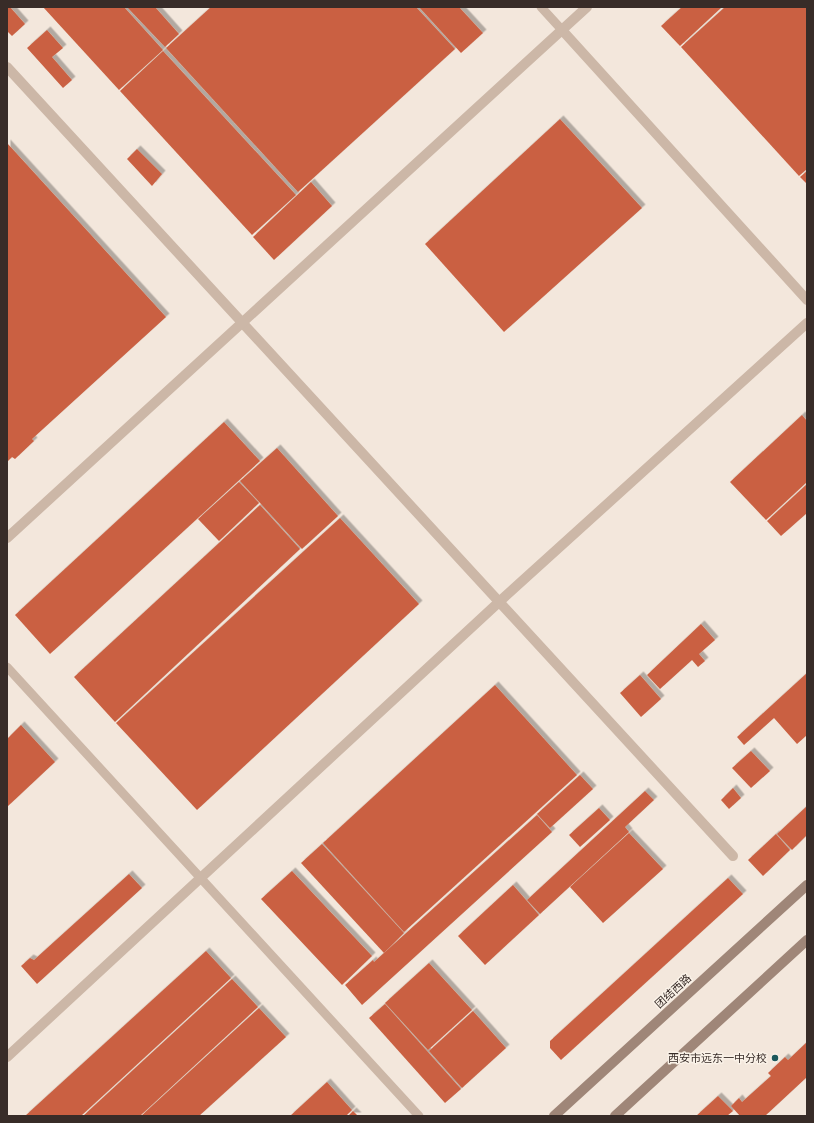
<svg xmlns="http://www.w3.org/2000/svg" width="814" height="1123" viewBox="0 0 814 1123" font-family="Helvetica,'Noto Sans SC',sans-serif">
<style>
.building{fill:#ca6142;filter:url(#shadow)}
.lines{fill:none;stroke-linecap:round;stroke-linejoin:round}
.lane{stroke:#ccb7a7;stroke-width:9}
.street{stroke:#ccb7a7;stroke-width:10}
.secondary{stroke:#9f8678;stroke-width:10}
.poi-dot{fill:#1c585b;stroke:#faf2e8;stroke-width:1.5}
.labels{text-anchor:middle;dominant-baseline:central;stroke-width:3;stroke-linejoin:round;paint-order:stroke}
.street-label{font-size:11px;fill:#382c28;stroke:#faf2e8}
.poi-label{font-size:11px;fill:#382c28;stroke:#faf2e8;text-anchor:end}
</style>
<defs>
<filter id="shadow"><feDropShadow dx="3.5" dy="-3.5" stdDeviation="0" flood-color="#0004"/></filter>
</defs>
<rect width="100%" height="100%" fill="#f3e7dc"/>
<g class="building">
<polygon points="7,7 10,7 25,24 12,36 7,31"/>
<polygon points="43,7 124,7 163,50 119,90"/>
<polygon points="127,7 155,7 179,34 165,47"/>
<polygon points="211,7 416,7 455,49 298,192 166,48"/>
<polygon points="419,7 459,7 483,33 461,53"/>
<polygon points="682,7 722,7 680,46 661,26"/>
<polygon points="725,7 807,7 807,169 799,176 681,47"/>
<polygon points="47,30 63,48 52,57 72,80 63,88 27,48"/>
<polygon points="163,51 296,195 252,235 120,91"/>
<polygon points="560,119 642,208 504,332 425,244"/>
<polygon points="7,143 166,317 32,439 34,441 15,459 12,457 7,462"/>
<polygon points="137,149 162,174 152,186 127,159"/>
<polygon points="807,171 807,184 800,177"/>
<polygon points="311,182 332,206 274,260 253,237"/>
<polygon points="802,415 807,421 807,482 766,520 730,482"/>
<polygon points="224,422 260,461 50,654 15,615"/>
<polygon points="277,448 338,516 302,549 240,481"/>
<polygon points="239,482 259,503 219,541 198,519"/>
<polygon points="807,484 807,513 781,536 767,521"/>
<polygon points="260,505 300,549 115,722 74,677"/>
<polygon points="340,518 419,604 197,810 116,723"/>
<polygon points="701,624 715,640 699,654 705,661 698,667 692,660 660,689 647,675"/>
<polygon points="807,673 807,735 797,744 774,718 744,745 737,737"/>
<polygon points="640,675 661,699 641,717 620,693"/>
<polygon points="495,685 577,775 404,932 323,843"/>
<polygon points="21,725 55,762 7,807 7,739"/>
<polygon points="751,751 770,771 751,788 732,768"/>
<polygon points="580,775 593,789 550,828 537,814"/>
<polygon points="733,788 741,798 729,809 721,800"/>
<polygon points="645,791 654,800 625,827 629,832 540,914 527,900"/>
<polygon points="807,806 807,835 792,850 777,834"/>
<polygon points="599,808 610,820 580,847 569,835"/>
<polygon points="537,815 552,832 362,1005 345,985 373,960 374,962"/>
<polygon points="629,833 663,869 603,923 570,887"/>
<polygon points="776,834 790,850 763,876 748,860"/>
<polygon points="322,844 404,933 384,953 301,863"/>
<polygon points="292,871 372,956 342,985 261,899"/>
<polygon points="129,874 142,888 37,984 21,966 30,958 34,960"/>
<polygon points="728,878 743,894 561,1060 550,1048 550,1041"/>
<polygon points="513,885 539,915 485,965 458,936"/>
<polygon points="206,951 231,978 81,1116 25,1116"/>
<polygon points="429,963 472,1010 428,1050 385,1003"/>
<polygon points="232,979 258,1007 140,1116 83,1116"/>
<polygon points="385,1004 461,1089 445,1103 369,1018"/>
<polygon points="259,1008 286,1037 199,1116 141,1116"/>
<polygon points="473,1011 506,1048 462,1088 429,1051"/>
<polygon points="807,1042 807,1077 765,1116 740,1116 731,1106 739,1098 742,1102 771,1076 768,1073 785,1057 788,1060"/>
<polygon points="327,1082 352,1110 346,1116 290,1116"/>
<polygon points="718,1096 733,1111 727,1116 696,1116"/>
<polygon points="353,1111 358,1116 348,1116"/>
</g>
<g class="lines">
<g class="lane">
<polyline points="541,7 562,30"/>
<polyline points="7,667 419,1116"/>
</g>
<g class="street">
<polyline points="562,30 807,300"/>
<polyline points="7,67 733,856"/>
<polyline points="7,538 587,7"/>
<polyline points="7,1057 499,602 807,323"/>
</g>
<g class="secondary">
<polyline points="554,1116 807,885"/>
<polyline points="615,1116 807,940"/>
</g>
</g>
<circle class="poi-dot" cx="775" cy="1058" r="4"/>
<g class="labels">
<g class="street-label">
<text transform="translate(673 991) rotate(-42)">团结西路</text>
</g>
<g class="poi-label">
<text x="767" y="1058">西安市远东一中分校</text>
</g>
</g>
<rect width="814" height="1123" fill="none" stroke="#382c28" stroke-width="16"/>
</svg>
